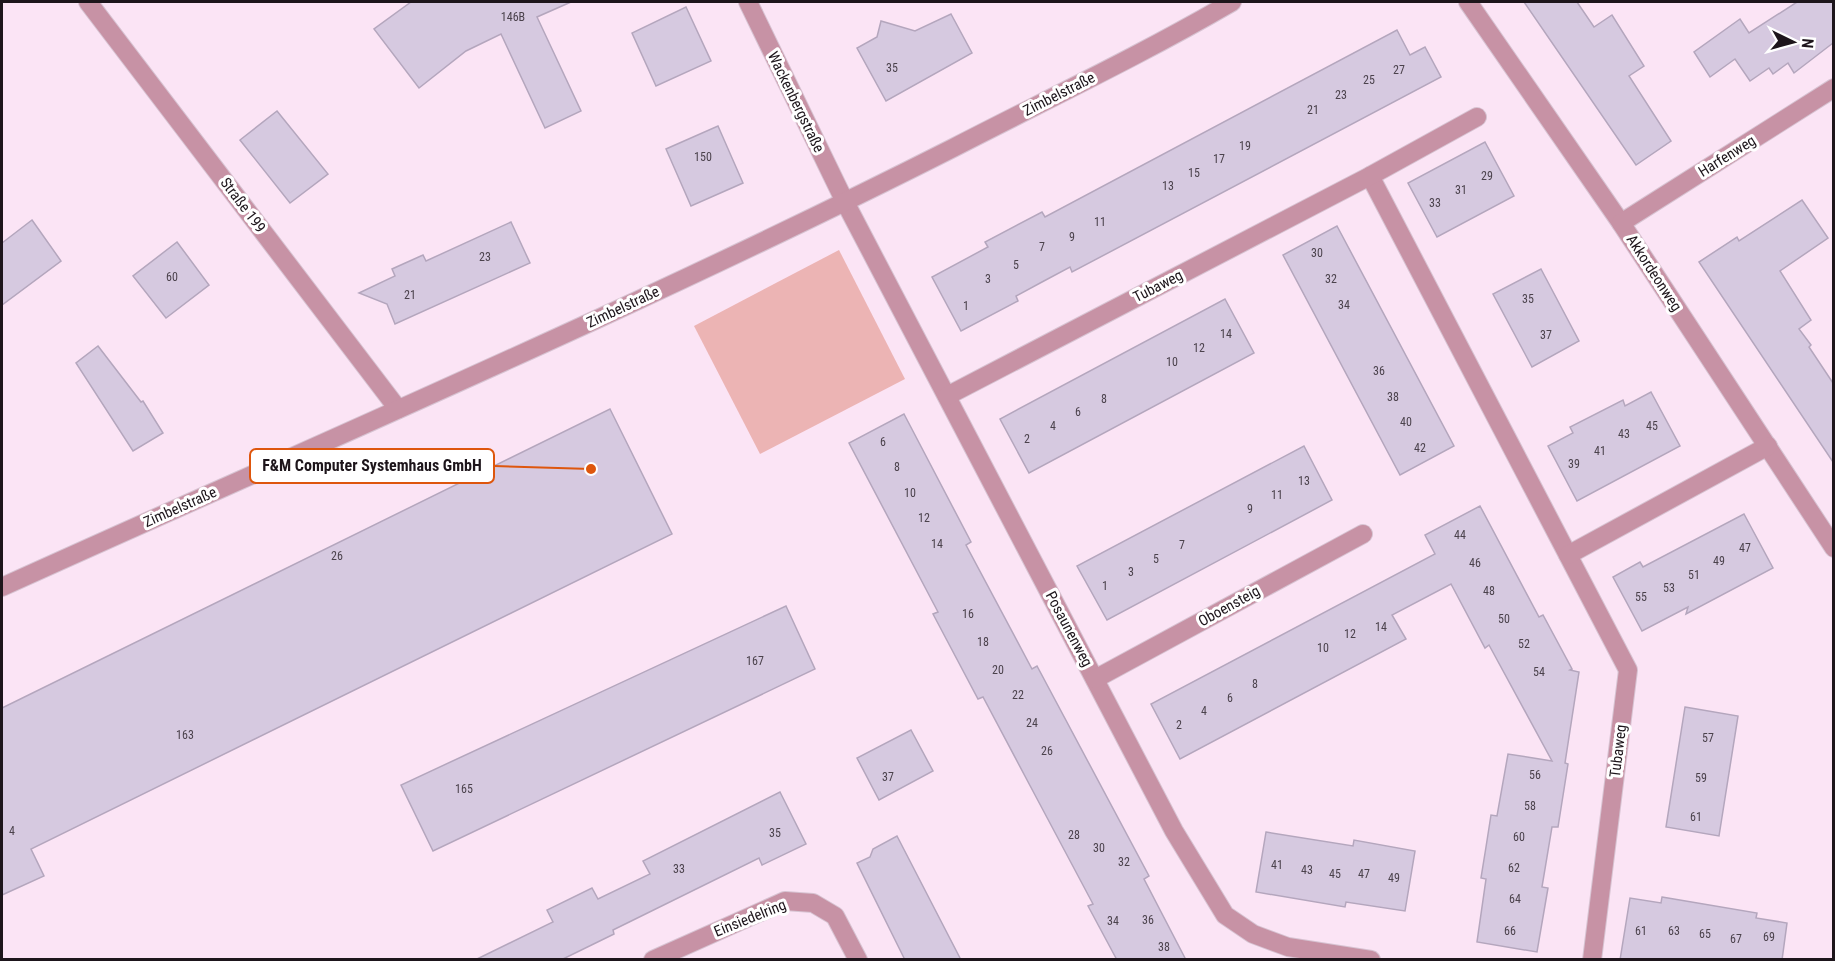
<svg xmlns="http://www.w3.org/2000/svg" width="1835" height="961" viewBox="0 0 1835 961" font-family="'Roboto Condensed',sans-serif">
<style>
.green{fill:#ecb4b4}
.building{fill:#d6c9e0;stroke:#b4a6bd;stroke-width:1.5}
.lines{fill:none;stroke-linecap:round;stroke-linejoin:round}
.minor-casing{stroke:#d7c3d2;stroke-width:20}
.minor{stroke:#c792a5;stroke-width:18}
.labels{text-anchor:middle;dominant-baseline:central;stroke-width:6;stroke-linejoin:round;paint-order:stroke}
.number-label{font-size:12px;fill:#4b424c}
.street-label{font-size:15px;fill:#1d151b;stroke:#fff}
.leader{fill:none;stroke:#de560d;stroke-width:2}
.callout-dot{fill:#de560d;stroke:#fff;stroke-width:2}
.callout{fill:#fff;stroke:#de560d;stroke-width:2}
.callout-label{font-size:16px;text-anchor:middle;font-weight:bold;fill:#1d151b}
</style>
<rect width="100%" height="100%" fill="#fbe4f5"/>
<polygon class="green" points="839,250 905,379 760,454 694,326"/>
<g class="building">
<polygon points="411,2 571,2 537,17 581,111 545,128 501,34 466,51 419,88 374,29"/>
<polygon points="1524,2 1577,2 1594,27 1612,15 1644,66 1629,76 1671,141 1636,165"/>
<polygon points="1797,2 1833,2 1833,43 1794,73 1788,63 1773,74 1769,68 1750,81 1735,59 1710,77 1694,52 1740,19 1749,33"/>
<polygon points="686,7 711,61 656,86 632,33"/>
<polygon points="951,14 972,53 886,101 857,48 877,37 881,21 915,31"/>
<polygon points="1397,30 1410,55 1425,47 1441,77 1072,272 1070,267 1042,282 1016,296 1018,301 961,331 932,277 988,247 985,242 1042,212 1045,217"/>
<polygon points="277,111 328,174 290,203 240,140"/>
<polygon points="718,126 743,183 691,206 666,149"/>
<polygon points="1485,142 1514,196 1437,237 1408,183"/>
<polygon points="1802,200 1828,238 1780,271 1811,320 1799,329 1811,345 1809,347 1833,383 1833,462 1699,262 1737,237 1739,241"/>
<polygon points="32,220 61,261 2,305 2,243"/>
<polygon points="511,222 530,263 395,324 387,304 359,293 395,276 392,269 423,255 426,261"/>
<polygon points="1337,226 1454,446 1400,475 1283,255"/>
<polygon points="177,242 209,285 166,318 133,276"/>
<polygon points="1541,269 1579,341 1532,367 1493,294"/>
<polygon points="1225,299 1254,353 1029,473 1000,419"/>
<polygon points="98,346 141,402 143,401 163,433 133,451 76,363"/>
<polygon points="1651,392 1680,446 1577,501 1548,446 1573,433 1570,427 1623,400 1625,406"/>
<polygon points="610,409 672,534 31,849 44,876 2,895 2,708"/>
<polygon points="904,414 971,542 966,545 1032,669 1037,666 1149,876 1144,879 1186,960 1117,960 1088,906 1093,904 1035,795 983,697 978,699 933,614 938,612 849,443"/>
<polygon points="1304,446 1332,500 1107,620 1077,566"/>
<polygon points="1480,506 1539,617 1543,615 1572,669 1570,670 1579,672 1565,763 1568,764 1558,827 1552,827 1542,887 1548,888 1537,952 1477,942 1486,879 1481,878 1486,847 1491,815 1497,816 1508,754 1552,761 1489,645 1485,648 1451,584 1392,615 1406,639 1180,759 1151,704 1435,554 1425,535"/>
<polygon points="1744,514 1773,568 1686,614 1688,607 1642,631 1613,577 1640,562 1643,567"/>
<polygon points="786,606 815,669 433,851 401,785"/>
<polygon points="1685,707 1738,716 1719,836 1666,827"/>
<polygon points="911,730 933,771 879,800 857,758"/>
<polygon points="780,792 806,844 762,865 759,858 613,930 614,934 561,960 475,960 553,922 547,910 592,888 598,899 650,874 643,861"/>
<polygon points="1266,832 1353,846 1354,840 1415,851 1405,911 1346,902 1345,907 1256,892"/>
<polygon points="897,836 961,960 905,960 857,863 870,857 873,849"/>
<polygon points="1662,897 1757,913 1756,918 1787,923 1782,960 1620,960 1630,898 1661,903"/>
</g>
<g class="lines">
<g class="minor-casing">
<g id="minor">
<polyline points="88,2 398,409"/>
<polyline points="748,2 845,202 1174,831 1225,915 1253,934 1288,947 1371,960"/>
<polyline points="1468,2 1621,223 1834,548"/>
<polyline points="1370,176 1628,670 1592,960"/>
<polyline points="1621,223 1834,88"/>
<polyline points="947,396 1370,176 1477,117"/>
<polyline points="1568,555 1768,446"/>
<path d="M 2,587 C 320,443 641,306 953,148 C 1046,100 1141,55 1232,2"/>
<polyline points="1095,679 1363,534"/>
<polyline points="653,960 785,901 813,903 835,916 858,960"/>
</g>
</g>
<use href="#minor" class="minor"/>
</g>
<g class="labels">
<g class="number-label">
<text x="513" y="17">146B</text>
<text x="892" y="68">35</text>
<text x="1399" y="70">27</text>
<text x="1369" y="80">25</text>
<text x="1341" y="95">23</text>
<text x="1313" y="110">21</text>
<text x="1245" y="146">19</text>
<text x="703" y="157">150</text>
<text x="1219" y="159">17</text>
<text x="1194" y="173">15</text>
<text x="1487" y="176">29</text>
<text x="1168" y="186">13</text>
<text x="1461" y="190">31</text>
<text x="1435" y="203">33</text>
<text x="1100" y="222">11</text>
<text x="1072" y="237">9</text>
<text x="1042" y="247">7</text>
<text x="1317" y="253">30</text>
<text x="485" y="257">23</text>
<text x="1016" y="265">5</text>
<text x="172" y="277">60</text>
<text x="988" y="279">3</text>
<text x="1331" y="279">32</text>
<text x="410" y="295">21</text>
<text x="1528" y="299">35</text>
<text x="1344" y="305">34</text>
<text x="966" y="306">1</text>
<text x="1226" y="334">14</text>
<text x="1546" y="335">37</text>
<text x="1199" y="348">12</text>
<text x="1172" y="362">10</text>
<text x="1379" y="371">36</text>
<text x="1393" y="397">38</text>
<text x="1104" y="399">8</text>
<text x="1078" y="412">6</text>
<text x="1406" y="422">40</text>
<text x="1053" y="426">4</text>
<text x="1652" y="426">45</text>
<text x="1624" y="434">43</text>
<text x="1027" y="439">2</text>
<text x="883" y="442">6</text>
<text x="1420" y="448">42</text>
<text x="1600" y="451">41</text>
<text x="1574" y="464">39</text>
<text x="897" y="467">8</text>
<text x="1304" y="481">13</text>
<text x="910" y="493">10</text>
<text x="1277" y="495">11</text>
<text x="1250" y="509">9</text>
<text x="924" y="518">12</text>
<text x="1460" y="535">44</text>
<text x="937" y="544">14</text>
<text x="1182" y="545">7</text>
<text x="1745" y="548">47</text>
<text x="337" y="556">26</text>
<text x="1156" y="559">5</text>
<text x="1719" y="561">49</text>
<text x="1475" y="563">46</text>
<text x="1131" y="572">3</text>
<text x="1694" y="575">51</text>
<text x="1105" y="586">1</text>
<text x="1669" y="588">53</text>
<text x="1489" y="591">48</text>
<text x="1641" y="597">55</text>
<text x="968" y="614">16</text>
<text x="1504" y="619">50</text>
<text x="1381" y="627">14</text>
<text x="1350" y="634">12</text>
<text x="983" y="642">18</text>
<text x="1524" y="644">52</text>
<text x="1323" y="648">10</text>
<text x="755" y="661">167</text>
<text x="998" y="670">20</text>
<text x="1539" y="672">54</text>
<text x="1255" y="684">8</text>
<text x="1018" y="695">22</text>
<text x="1230" y="698">6</text>
<text x="1204" y="711">4</text>
<text x="1032" y="723">24</text>
<text x="1179" y="725">2</text>
<text x="185" y="735">163</text>
<text x="1708" y="738">57</text>
<text x="1047" y="751">26</text>
<text x="1535" y="775">56</text>
<text x="888" y="777">37</text>
<text x="1701" y="778">59</text>
<text x="464" y="789">165</text>
<text x="1530" y="806">58</text>
<text x="1696" y="817">61</text>
<text x="12" y="831">4</text>
<text x="775" y="833">35</text>
<text x="1074" y="835">28</text>
<text x="1519" y="837">60</text>
<text x="1099" y="848">30</text>
<text x="1124" y="862">32</text>
<text x="1277" y="865">41</text>
<text x="1514" y="868">62</text>
<text x="679" y="869">33</text>
<text x="1307" y="870">43</text>
<text x="1335" y="874">45</text>
<text x="1364" y="874">47</text>
<text x="1394" y="878">49</text>
<text x="1515" y="899">64</text>
<text x="1148" y="920">36</text>
<text x="1113" y="921">34</text>
<text x="1510" y="931">66</text>
<text x="1641" y="931">61</text>
<text x="1674" y="931">63</text>
<text x="1705" y="934">65</text>
<text x="1769" y="937">69</text>
<text x="1736" y="939">67</text>
<text x="1164" y="947">38</text>
</g>
<g class="street-label">
<text transform="translate(1059 94) rotate(-27)">Zimbelstraße</text>
<text transform="translate(796 102) rotate(64)">Wackenbergstraße</text>
<text transform="translate(1727 156) rotate(-32)">Harfenweg</text>
<text transform="translate(243 205) rotate(53)">Straße 199</text>
<text transform="translate(1654 273) rotate(57)">Akkordeonweg</text>
<text transform="translate(1158 286) rotate(-27)">Tubaweg</text>
<text transform="translate(623 307) rotate(-25)">Zimbelstraße</text>
<text transform="translate(180 507) rotate(-24)">Zimbelstraße</text>
<text transform="translate(1229 606) rotate(-29)">Oboensteig</text>
<text transform="translate(1069 629) rotate(62)">Posaunenweg</text>
<text transform="translate(1618 751) rotate(-83)">Tubaweg</text>
<text transform="translate(750 918) rotate(-22)">Einsiedelring</text>
</g>
</g>
<path class="leader" d="M591 469L494 466"/>
<circle class="callout-dot" cx="591" cy="469" r="6"/>
<rect class="callout" x="250" y="449" width="244" height="34" rx="6"/>
<g class="callout-label">
<text x="372" y="471">F&amp;M Computer Systemhaus GmbH</text>
</g>
<rect width="1835" height="961" fill="none" stroke="#1d151b" stroke-width="6"/>
<g transform="translate(1793 42) rotate(95)" stroke="#ffffff" stroke-width="4.5" paint-order="stroke">
<path d="M0-4.5L10 22L0 15L-10 22Z" fill="#1d151b"/>
<text y="-9" font-size="16" font-weight="bold" text-anchor="middle" fill="#1d151b">N</text>
</g>
</svg>
